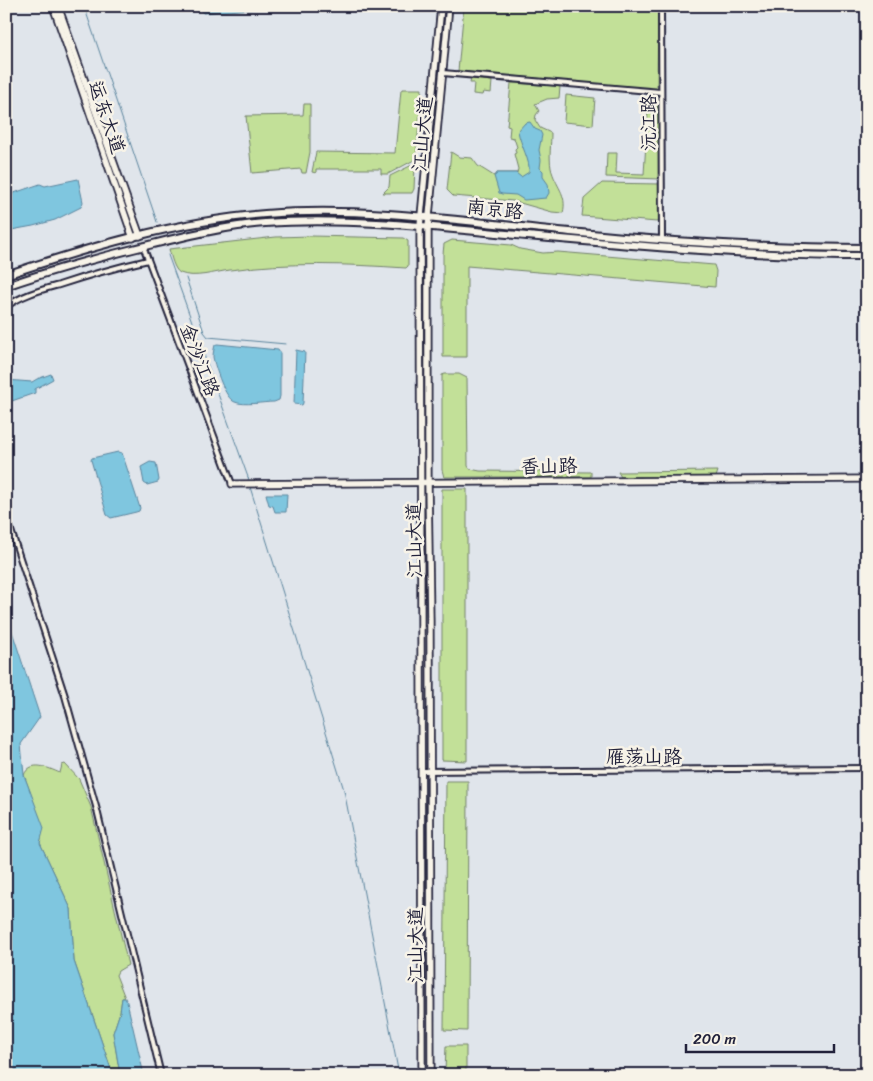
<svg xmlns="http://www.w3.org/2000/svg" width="873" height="1081" viewBox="0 0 873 1081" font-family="Sriracha,'LXGW WenKai TC',sans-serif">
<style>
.green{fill:#c2e098;stroke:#72816a}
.water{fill:#7fc6df;stroke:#5a849d}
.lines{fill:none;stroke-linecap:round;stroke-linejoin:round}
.stream{stroke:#5a849d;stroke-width:1}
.street-casing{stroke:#22223b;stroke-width:8}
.secondary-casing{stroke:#22223b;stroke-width:9}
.primary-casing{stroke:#22223b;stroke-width:10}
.street{stroke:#f7f3e8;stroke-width:4}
.secondary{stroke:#f7f3e8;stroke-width:5.5}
.primary{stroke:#f7f3e8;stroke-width:6}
.labels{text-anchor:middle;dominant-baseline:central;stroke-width:5;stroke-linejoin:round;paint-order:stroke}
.street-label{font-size:19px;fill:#22223b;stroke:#f7f3e8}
</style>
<rect width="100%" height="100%" fill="#e0e5eb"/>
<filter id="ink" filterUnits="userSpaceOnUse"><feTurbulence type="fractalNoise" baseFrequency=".02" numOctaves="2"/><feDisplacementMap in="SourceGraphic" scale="10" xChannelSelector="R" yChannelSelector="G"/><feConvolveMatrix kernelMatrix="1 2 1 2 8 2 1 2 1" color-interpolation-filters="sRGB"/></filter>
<g filter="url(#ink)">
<g class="green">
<polygon points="464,6 658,6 657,89 458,71"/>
<polygon points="471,79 492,81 491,93 483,92 482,95 473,94 474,83 470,83"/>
<path d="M 511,83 L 557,86 L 560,87 L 559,98 L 547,99 L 535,104 L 539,111 L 536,115 L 535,120 L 540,128 L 551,133 C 551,144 549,156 551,168 C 555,186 568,194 563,213 L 552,212 L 513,201 L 453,196 L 447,190 L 451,152 L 459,157 L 472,158 L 478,166 L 494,176 L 496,175 L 497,173 L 517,173 L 518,169 L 514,154 L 516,153 L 515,149 L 517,147 L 514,138 L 509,137 L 510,127 L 507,126 Z"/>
<polygon points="403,89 422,89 416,158 414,160 388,174 381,174 381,169 316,169 316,173 312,172 316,152 395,153 401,90"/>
<polygon points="566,95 595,98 593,125 564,122"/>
<polygon points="649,95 660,96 660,179 606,177 607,153 617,153 616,173 644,174"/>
<polygon points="304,104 310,104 310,152 306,173 302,173 301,169 252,173 246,116 303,115"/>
<polygon points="412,165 415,166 414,189 412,193 383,193 389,187 390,176"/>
<polygon points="602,183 660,184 660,221 657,222 582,216 584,199"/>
<path d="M 311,236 L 403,238 L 408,241 L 408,266 L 406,268 C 348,264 287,262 230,270 C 215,272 195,279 180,273 C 174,270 171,256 169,249 L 276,237 Z"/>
<polygon points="452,240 511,245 520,249 543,253 558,252 714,265 716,271 715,287 467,266 467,357 443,357 443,254 444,244"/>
<polygon points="445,374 459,374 467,378 468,466 470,469 480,471 591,472 591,477 444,477 442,470 442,375"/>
<polygon points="718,471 716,477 621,477 618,472"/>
<polygon points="442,489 467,489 467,761 442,760"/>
<path d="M 65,764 L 79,779 L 91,807 L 128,965 L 118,971 L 116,975 L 125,998 L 122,998 L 120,1012 L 113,1033 L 120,1075 L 113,1075 L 74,961 L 71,909 L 40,843 L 43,828 L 24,775 C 31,759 48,768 60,773 L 62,765 Z"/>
<polygon points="446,781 468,781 467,1031 444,1030"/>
<polygon points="446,1046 466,1046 466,1072 445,1073"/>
</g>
<g class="water">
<polygon points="201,6 276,6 276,7 203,13"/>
<path d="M 530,122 L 535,129 L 540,131 L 542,135 L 539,150 L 541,160 L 540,168 L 543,171 L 543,177 L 548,184 L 549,193 L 546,198 L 524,200 L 516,195 L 502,194 L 499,193 L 494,176 L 496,175 L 497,173 L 516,173 L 521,177 L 529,172 C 531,162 520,144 518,131 L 525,123 Z"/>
<polygon points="78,179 83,202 81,207 55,220 33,226 6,231 6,202 14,193 40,184 45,186"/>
<path d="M 217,344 L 278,350 L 280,353 L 280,396 L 279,400 L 274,402 C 264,402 244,406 235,402 C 225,399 215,367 213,357 C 213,353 214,349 215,345 Z"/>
<polygon points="296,350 305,352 303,403 302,405 294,404"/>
<polygon points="51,374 53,379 35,389 35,393 6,403 6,380 32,382 37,379"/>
<polygon points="118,452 122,453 123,456 140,508 139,511 136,512 111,518 107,515 91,460 92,458"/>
<polygon points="150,462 156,463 159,480 158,482 147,485 144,483 141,467"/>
<polygon points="266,494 287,494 286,512 275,512 273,506 269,505"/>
<polygon points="6,613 40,717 21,744 24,775 44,828 40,843 71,909 74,961 113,1075 6,1075"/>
<polygon points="122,998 125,998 127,1002 144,1075 120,1075 113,1033 120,1012"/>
</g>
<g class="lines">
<g class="stream">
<polyline points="84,6 157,222"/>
<polyline points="168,255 249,480"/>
<polyline points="186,278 204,332 208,337 286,344"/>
<polyline points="250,487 344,790 399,1075"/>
</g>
<g class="street-casing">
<g id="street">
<polyline points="661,6 662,240"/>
<polyline points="443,73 661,92"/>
<polyline points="143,246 232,484"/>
<path d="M 6,307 C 21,295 41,290 59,285 C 89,275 118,267 148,260"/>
<polyline points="6,515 65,696 97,810 161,1075"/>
<polyline points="422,771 867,768"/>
</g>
</g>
<g class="secondary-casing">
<g id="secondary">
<polyline points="53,6 133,238"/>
<polyline points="58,6 140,236"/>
<polyline points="232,484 867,479"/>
<polyline points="422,1075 420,226 441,6"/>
<polyline points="431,1075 430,620 428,482 428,227 449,6"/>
</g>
</g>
<g class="primary-casing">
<g id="primary">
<path d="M 6,275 C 89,247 178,221 265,214 C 367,206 469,222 570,232 C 669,242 768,248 867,248"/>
<path d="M 6,286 C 55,269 104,256 153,244 C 190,235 227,226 265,223 C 352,217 440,228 527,236 C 639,246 753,256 867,256"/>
</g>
</g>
<use href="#street" class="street"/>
<use href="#secondary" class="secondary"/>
<use href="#primary" class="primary"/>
</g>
</g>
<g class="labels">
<g class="street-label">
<text transform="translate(107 117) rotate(71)">运东大道</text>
<text transform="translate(648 123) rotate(-90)">沅江路</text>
<text transform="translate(422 134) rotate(-85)">江山大道</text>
<text transform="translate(495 209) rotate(6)">南京路</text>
<text transform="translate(200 360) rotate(69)">金沙江路</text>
<text transform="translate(549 466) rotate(-1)">香山路</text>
<text transform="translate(414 540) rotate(-91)">江山大道</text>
<text x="644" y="756">雁荡山路</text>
<text transform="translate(415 945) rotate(-90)">江山大道</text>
</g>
</g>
<rect width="873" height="1081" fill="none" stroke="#f7f3e8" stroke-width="25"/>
<rect x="12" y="12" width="848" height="1056" fill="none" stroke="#22223b" stroke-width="2" filter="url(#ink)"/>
<path d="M686 1044v8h148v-8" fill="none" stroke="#22223b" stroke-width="2.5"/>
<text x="693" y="1044" font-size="15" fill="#22223b" stroke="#f7f3e8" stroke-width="4" paint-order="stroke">200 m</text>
</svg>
